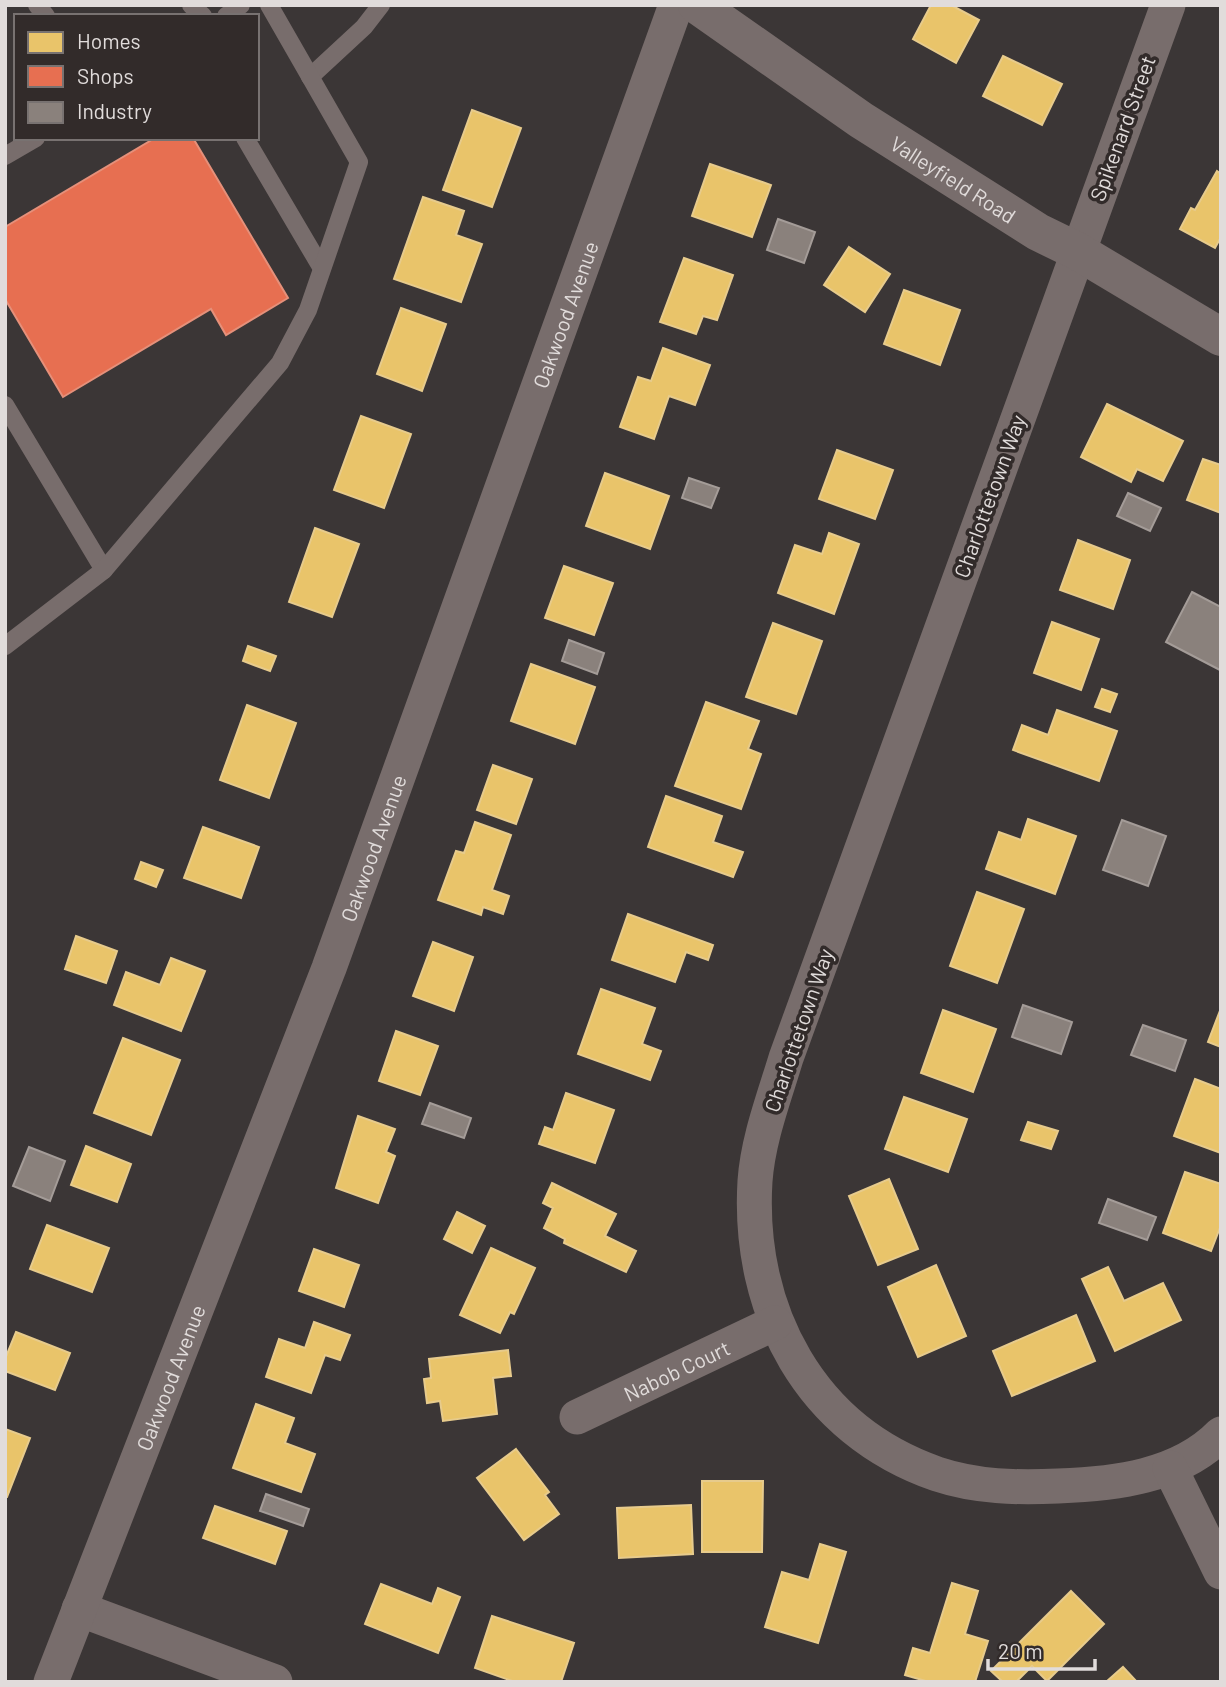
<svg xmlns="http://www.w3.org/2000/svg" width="1226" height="1687" viewBox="0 0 1226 1687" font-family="Barlow,sans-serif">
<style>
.homes{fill:#e9c46a;stroke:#e7cb8c;stroke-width:2}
.shops{fill:#e76f51;stroke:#e5907a;stroke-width:2}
.industry{fill:#8a817c;stroke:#a49c98;stroke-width:2}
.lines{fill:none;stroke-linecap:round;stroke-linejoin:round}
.service{stroke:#786d6c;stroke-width:18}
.minor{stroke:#786d6c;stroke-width:35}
.tertiary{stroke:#786d6c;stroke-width:38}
.labels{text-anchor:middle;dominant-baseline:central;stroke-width:7;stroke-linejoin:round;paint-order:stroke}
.street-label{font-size:21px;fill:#e1dcdb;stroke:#322b2a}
</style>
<rect width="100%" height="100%" fill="#3b3636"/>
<g class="homes">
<polygon points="931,5 951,5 979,20 956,63 913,39"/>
<polygon points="1003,56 1062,84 1042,125 983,96"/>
<polygon points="472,110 521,128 492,207 443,190"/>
<polygon points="710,164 771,185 752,237 692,216"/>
<polygon points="1217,171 1221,174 1221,237 1215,248 1180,229 1191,208 1195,210"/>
<polygon points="423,197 464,211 456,235 482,244 461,302 394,279"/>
<polygon points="849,247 890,274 865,312 824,285"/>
<polygon points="684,258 733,275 717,320 703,316 696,334 660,322"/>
<polygon points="904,290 960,310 940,365 884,344"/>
<polygon points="401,308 446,324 422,391 377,374"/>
<polygon points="663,348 710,365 695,405 669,396 654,439 620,427 638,377 651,381"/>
<polygon points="1107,404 1183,441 1163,481 1137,469 1131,482 1081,457"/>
<polygon points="361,416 411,434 384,508 334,490"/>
<polygon points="837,450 893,470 875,519 819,499"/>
<polygon points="1203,459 1221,465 1221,513 1187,500"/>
<polygon points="605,473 669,496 650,549 586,526"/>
<polygon points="315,528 359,544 332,617 289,602"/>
<polygon points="829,533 859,544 834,614 778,593 795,545 822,554"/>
<polygon points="1078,540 1130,560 1113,609 1060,590"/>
<polygon points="564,566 613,583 594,635 545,618"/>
<polygon points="1052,622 1099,639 1081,690 1034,673"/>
<polygon points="773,623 822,641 796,714 746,697"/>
<polygon points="248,646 276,656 270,671 243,661"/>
<polygon points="531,664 595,687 575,744 511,721"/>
<polygon points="1102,689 1117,694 1110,712 1095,707"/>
<polygon points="706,702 759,721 748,749 761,754 741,809 675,786"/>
<polygon points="247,705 296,723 269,798 220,780"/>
<polygon points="1057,710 1117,731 1099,781 1013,750 1022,725 1048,735"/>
<polygon points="493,765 532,779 516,824 477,810"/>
<polygon points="666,796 722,816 713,842 743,852 733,877 648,847"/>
<polygon points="1028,819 1076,836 1055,894 986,869 999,832 1021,840"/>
<polygon points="475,822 511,835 492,890 509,896 503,914 483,907 481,915 438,900 456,851 464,853"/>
<polygon points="203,827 259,847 241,898 184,878"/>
<polygon points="141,862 163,870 156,887 135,879"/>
<polygon points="977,892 1024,909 997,983 950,966"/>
<polygon points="628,914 713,945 708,960 686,952 675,982 612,960"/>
<polygon points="76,936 117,951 106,983 65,969"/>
<polygon points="433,942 473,957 454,1011 413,996"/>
<polygon points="171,958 205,971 181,1031 114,1005 126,972 160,985"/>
<polygon points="601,989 655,1008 642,1044 661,1051 650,1080 578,1054"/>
<polygon points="1221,1008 1221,1047 1208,1042"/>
<polygon points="943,1010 996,1029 973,1092 921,1073"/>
<polygon points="396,1031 438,1046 420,1095 379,1081"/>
<polygon points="123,1038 180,1060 151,1135 94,1113"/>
<polygon points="1195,1079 1221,1089 1221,1153 1174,1136"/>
<polygon points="566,1093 614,1110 595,1163 539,1144 545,1127 553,1130"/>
<polygon points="904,1097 967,1119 948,1172 885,1149"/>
<polygon points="358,1116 395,1129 386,1152 395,1156 378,1203 336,1188"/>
<polygon points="1028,1122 1058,1131 1051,1149 1021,1140"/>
<polygon points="86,1146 131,1164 117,1202 71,1185"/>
<polygon points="1185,1172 1221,1184 1221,1225 1211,1251 1163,1233"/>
<polygon points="889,1179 918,1249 878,1265 849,1196"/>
<polygon points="552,1183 616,1214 605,1236 636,1251 626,1272 564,1243 565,1239 544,1228 553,1208 543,1203"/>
<polygon points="457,1212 485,1226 472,1253 444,1239"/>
<polygon points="47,1225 109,1248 92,1292 30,1269"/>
<polygon points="491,1248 535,1268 514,1314 510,1312 500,1333 460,1315"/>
<polygon points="314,1249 359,1265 344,1307 299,1291"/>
<polygon points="936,1265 966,1336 918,1357 888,1287"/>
<polygon points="1108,1267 1124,1301 1163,1283 1181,1320 1115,1351 1082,1279"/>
<polygon points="1076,1315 1095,1361 1012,1396 993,1351"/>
<polygon points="314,1322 350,1335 340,1360 325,1355 311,1393 266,1377 279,1339 305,1348"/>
<polygon points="16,1332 70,1353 55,1390 5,1371 5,1359"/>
<polygon points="508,1350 511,1376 493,1378 497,1414 443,1421 440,1401 427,1403 424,1379 431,1378 429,1359"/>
<polygon points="256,1404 294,1418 285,1443 315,1454 301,1492 233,1468"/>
<polygon points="5,1429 30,1438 7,1497 5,1497"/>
<polygon points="516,1449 549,1492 545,1495 559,1514 524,1540 477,1478"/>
<polygon points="702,1481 763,1481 762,1552 702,1552"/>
<polygon points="691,1505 693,1554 619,1558 617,1508"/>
<polygon points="215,1506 287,1531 275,1564 203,1538"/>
<polygon points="820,1544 846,1552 818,1643 765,1627 782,1572 809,1580"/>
<polygon points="952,1583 978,1591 965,1634 988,1641 975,1682 929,1682 905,1675 913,1648 930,1653"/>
<polygon points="381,1584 432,1604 438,1588 460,1597 438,1653 365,1624"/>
<polygon points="1071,1591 1104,1624 1047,1681 1032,1666 1016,1682 1003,1682 991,1671"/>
<polygon points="492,1616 574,1643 561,1682 515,1682 475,1668"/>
<polygon points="1123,1667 1137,1682 1106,1682"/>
</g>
<polygon class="shops" points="155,138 193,138 288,298 226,335 211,309 63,397 5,299 5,227"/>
<g class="industry">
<polygon points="778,219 815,232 804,263 767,250"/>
<polygon points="689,478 719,488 711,508 682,498"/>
<polygon points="1128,493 1161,508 1150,531 1117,516"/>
<polygon points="1192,592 1221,607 1220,670 1166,642"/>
<polygon points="569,640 604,653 597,674 562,661"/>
<polygon points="1122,820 1166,836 1148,886 1103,870"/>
<polygon points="1023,1005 1072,1022 1061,1054 1012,1037"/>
<polygon points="1143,1025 1186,1040 1175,1071 1131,1055"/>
<polygon points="430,1103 471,1118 464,1138 422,1124"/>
<polygon points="29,1147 65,1161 50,1201 13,1186"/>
<polygon points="1108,1199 1156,1217 1147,1240 1099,1223"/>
<polygon points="266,1494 309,1509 303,1526 260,1511"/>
</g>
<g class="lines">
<g class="service">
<polyline points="37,5 46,16"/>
<polyline points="191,5 203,16"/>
<polyline points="226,16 241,5"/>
<polyline points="310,77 364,27 381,5"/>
<polyline points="245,138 321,267"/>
<polyline points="5,156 36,138"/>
<polyline points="5,405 104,570"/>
<polyline points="5,646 104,570 280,363 308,310 359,162 269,5"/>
</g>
<g class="minor">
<path d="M 1168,5 L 786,1058 C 774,1098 758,1139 755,1181 C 747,1311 810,1430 937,1474 C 976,1487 1017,1488 1058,1486 C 1114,1484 1179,1477 1221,1434"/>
<path id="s1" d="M 577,1417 L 775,1323"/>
<polyline points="1170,1468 1221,1572"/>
<polyline points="79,1609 275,1682"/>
<path id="s2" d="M 51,1682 L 329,968 L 676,5"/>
</g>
<path class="tertiary" id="s3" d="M 697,5 L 861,120 L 1038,232 L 1077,251 L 1221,337"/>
</g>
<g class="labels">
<g class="street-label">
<text transform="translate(1122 128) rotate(-70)">Spikenard Street</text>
<text stroke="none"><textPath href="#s3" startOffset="310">Valleyfield Road</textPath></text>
<text stroke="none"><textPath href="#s2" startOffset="1461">Oakwood Avenue</textPath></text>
<text transform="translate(989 496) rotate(-70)">Charlottetown Way</text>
<text stroke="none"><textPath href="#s2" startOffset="894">Oakwood Avenue</textPath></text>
<text transform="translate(798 1030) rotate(-71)">Charlottetown Way</text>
<text stroke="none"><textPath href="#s1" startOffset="110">Nabob Court</textPath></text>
<text stroke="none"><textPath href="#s2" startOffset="327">Oakwood Avenue</textPath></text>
</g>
</g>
<rect width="1226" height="1687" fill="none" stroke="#e1dcdb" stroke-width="14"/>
<rect x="14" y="14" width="245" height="126" fill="#322b2a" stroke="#787271" stroke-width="2"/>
<rect x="28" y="32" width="35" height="21" fill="#e9c46a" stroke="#787271" stroke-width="2"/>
<text x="77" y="49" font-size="21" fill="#e1dcdb">Homes</text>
<rect x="28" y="66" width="35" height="21" fill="#e76f51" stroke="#787271" stroke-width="2"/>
<text x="77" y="84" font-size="21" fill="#e1dcdb">Shops</text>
<rect x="28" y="102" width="35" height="21" fill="#8a817c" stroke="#787271" stroke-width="2"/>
<text x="77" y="119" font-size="21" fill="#e1dcdb">Industry</text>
<path d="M988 1659v10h107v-10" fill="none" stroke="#e1dcdb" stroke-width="3.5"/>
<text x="998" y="1659" font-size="21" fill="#e1dcdb" stroke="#322b2a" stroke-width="5" paint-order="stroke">20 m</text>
</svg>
